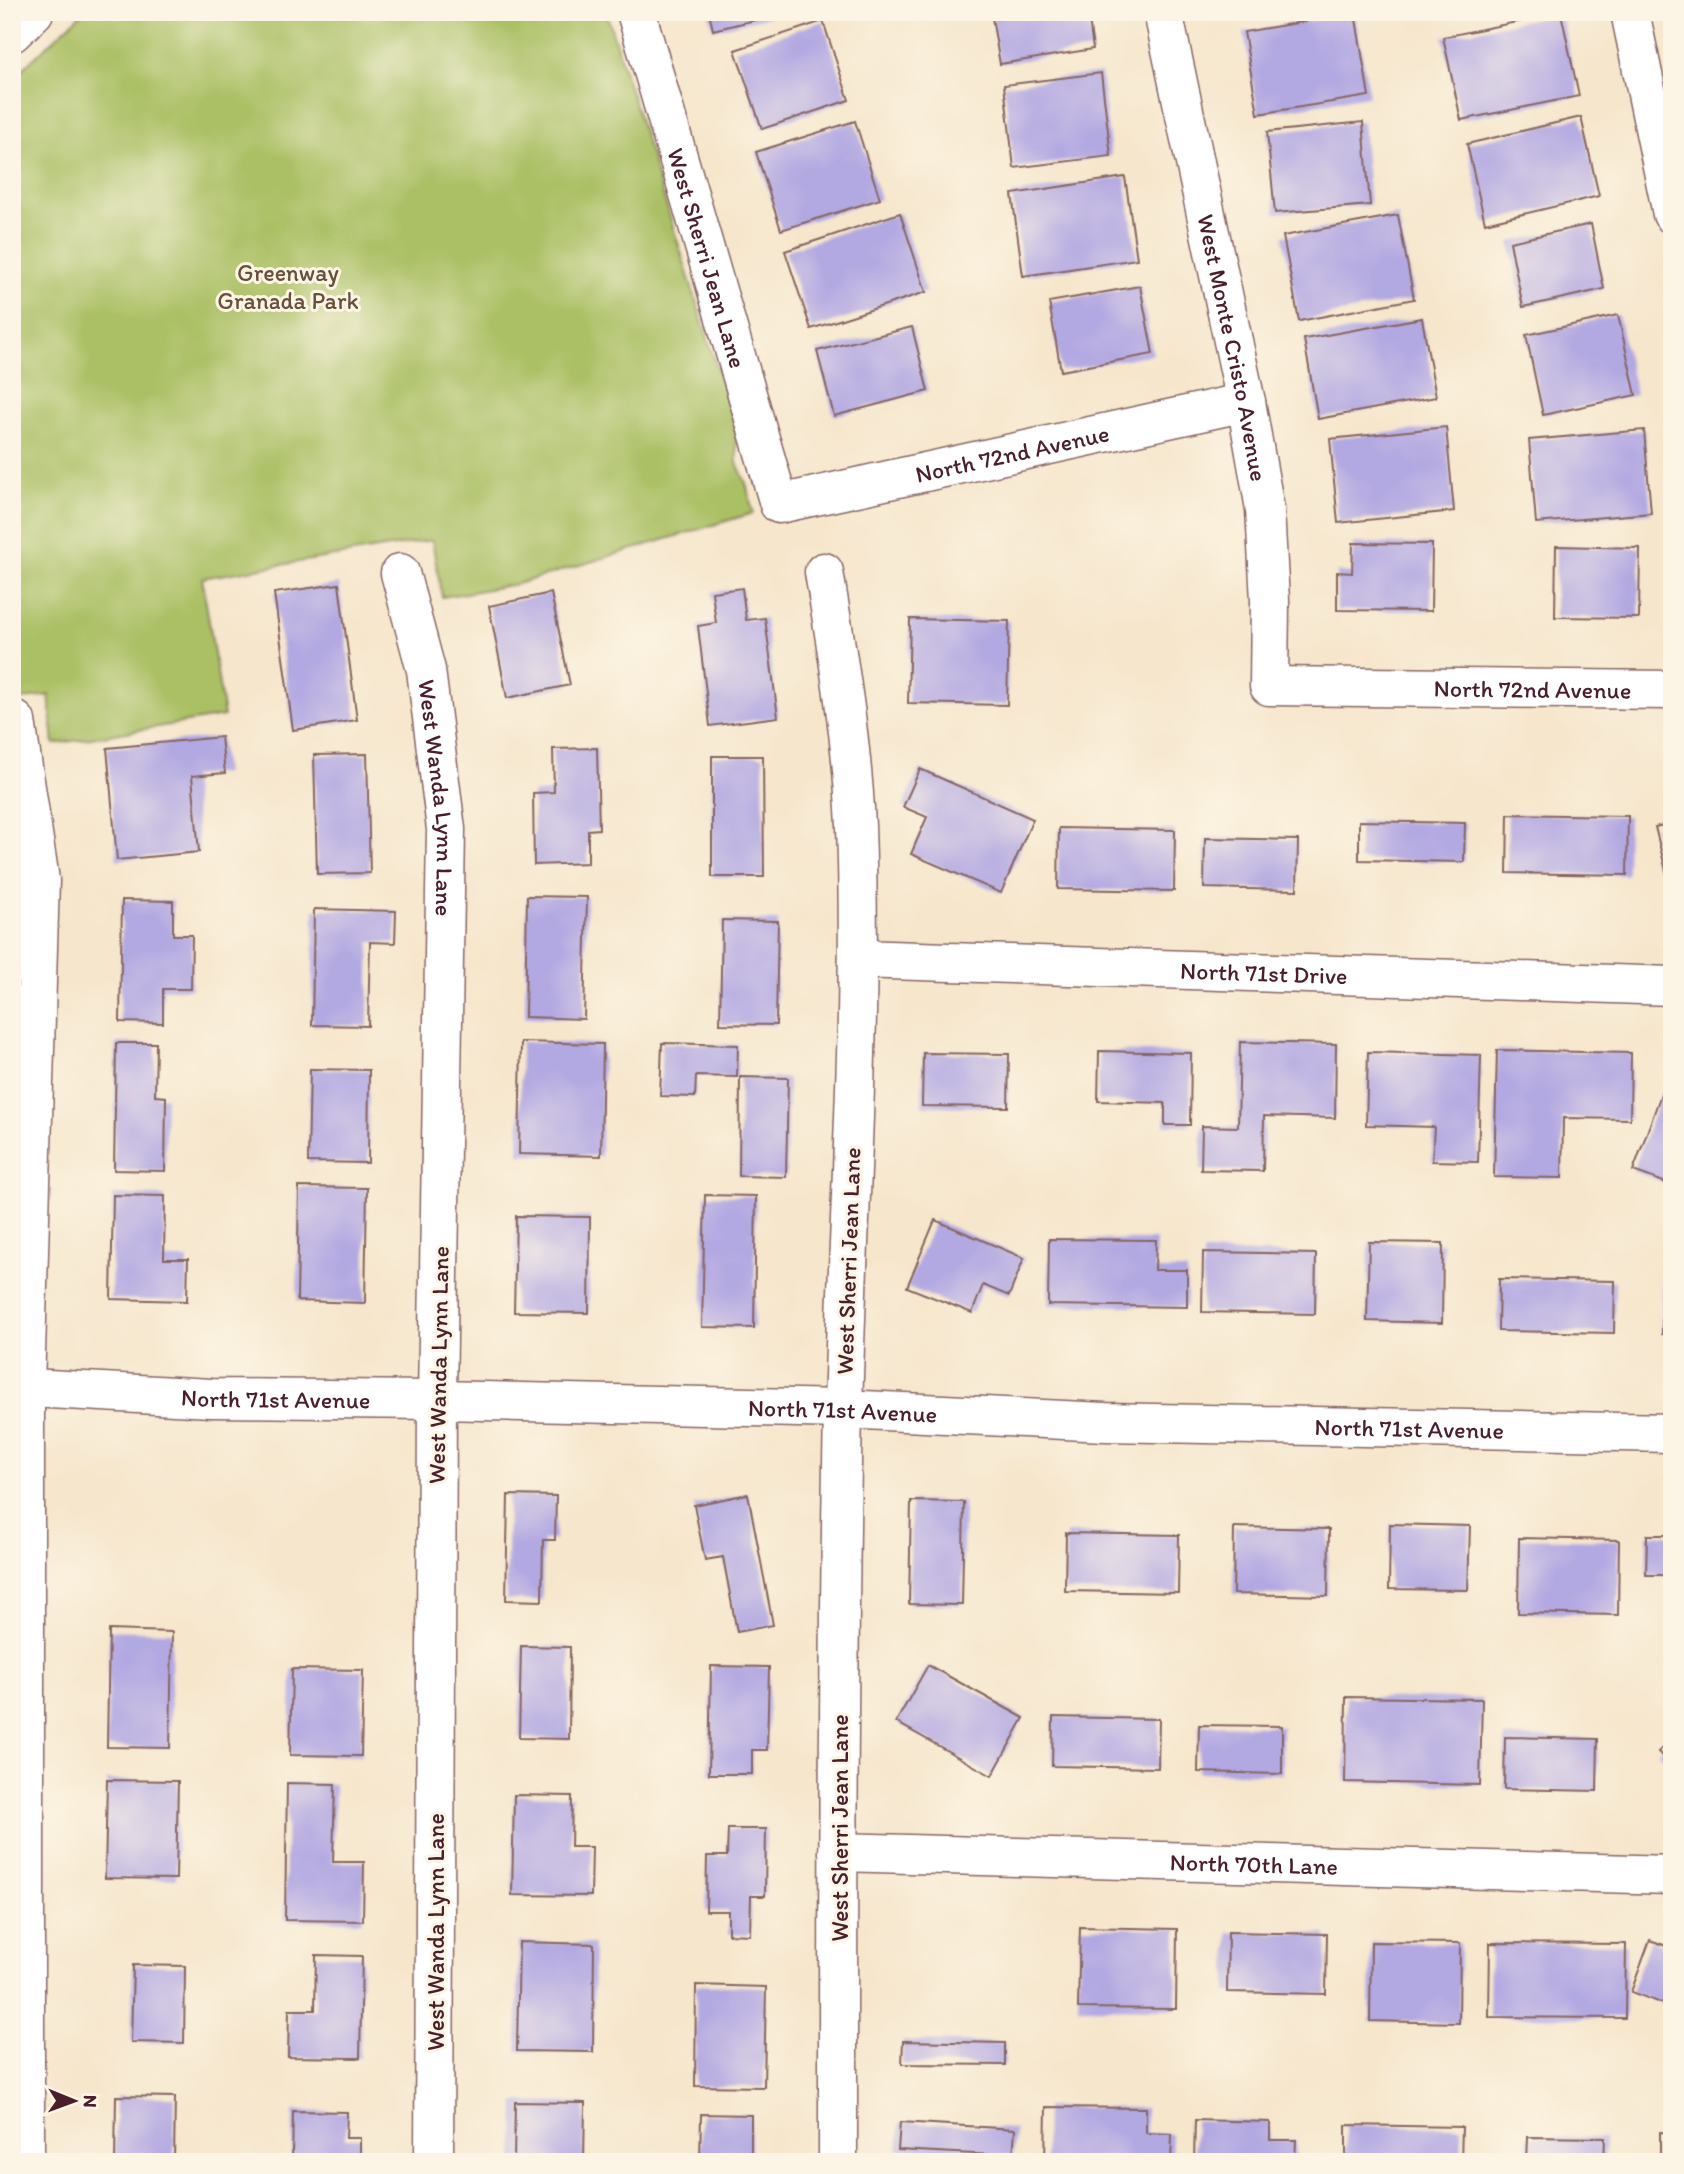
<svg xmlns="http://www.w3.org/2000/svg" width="1684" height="2174" viewBox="0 0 1684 2174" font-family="Itim,sans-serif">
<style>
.green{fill:#abc065;stroke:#7a7048;stroke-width:2}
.building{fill:#b2a8e2}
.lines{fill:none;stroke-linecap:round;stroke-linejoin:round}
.minor-casing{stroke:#866563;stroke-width:41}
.minor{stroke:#fff;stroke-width:38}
.labels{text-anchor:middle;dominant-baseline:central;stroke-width:6;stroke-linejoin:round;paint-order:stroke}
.street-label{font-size:24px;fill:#4a1f2b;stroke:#fcf5e5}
.park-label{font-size:24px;fill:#674f3c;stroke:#fcf5e5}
</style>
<rect width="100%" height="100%" fill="#fcf5e5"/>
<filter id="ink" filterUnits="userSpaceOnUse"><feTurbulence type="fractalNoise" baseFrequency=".0143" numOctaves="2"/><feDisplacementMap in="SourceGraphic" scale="14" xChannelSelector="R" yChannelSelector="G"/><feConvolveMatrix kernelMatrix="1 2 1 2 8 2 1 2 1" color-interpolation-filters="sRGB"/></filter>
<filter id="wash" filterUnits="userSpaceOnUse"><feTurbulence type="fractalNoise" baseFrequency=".00686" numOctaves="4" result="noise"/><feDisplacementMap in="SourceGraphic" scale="28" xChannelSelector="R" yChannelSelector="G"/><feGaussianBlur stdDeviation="1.57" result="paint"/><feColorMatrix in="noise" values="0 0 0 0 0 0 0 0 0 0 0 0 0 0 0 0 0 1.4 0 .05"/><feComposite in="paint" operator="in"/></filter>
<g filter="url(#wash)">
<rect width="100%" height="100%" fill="#f6e6cc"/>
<polygon class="green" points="83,12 606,12 736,429 737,463 746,483 753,513 517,584 442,597 432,540 202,578 224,716 54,744 49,695 12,701 12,79"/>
<g id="blocks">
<g class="building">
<polygon points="709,12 784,12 784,13 713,30"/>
<polygon points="991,12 1088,12 1093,49 1000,64"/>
<polygon points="1355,13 1369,96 1258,114 1244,32"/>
<polygon points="1561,13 1579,96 1461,120 1443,37"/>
<polygon points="823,21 849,100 762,129 735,50"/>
<polygon points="1101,73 1111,156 1014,168 1004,85"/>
<polygon points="1581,117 1599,196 1485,223 1467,144"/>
<polygon points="855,121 880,199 781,230 756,152"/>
<polygon points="1363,122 1370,205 1275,213 1267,132"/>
<polygon points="1125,177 1137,259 1023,276 1012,194"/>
<polygon points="900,213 926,292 811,329 785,251"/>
<polygon points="1398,215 1414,299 1299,321 1283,236"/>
<polygon points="1591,224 1604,289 1523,307 1510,242"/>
<polygon points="1140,286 1153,354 1061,371 1049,302"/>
<polygon points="1618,315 1636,395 1543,415 1526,335"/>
<polygon points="1422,318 1436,397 1318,419 1304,339"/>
<polygon points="912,327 928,391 834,416 817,351"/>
<polygon points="1446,427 1454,511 1338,523 1330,439"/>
<polygon points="1644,430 1651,513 1536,523 1529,440"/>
<polygon points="1353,543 1432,544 1431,611 1337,610 1337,572 1352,573"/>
<polygon points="1556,546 1640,548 1639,618 1555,617"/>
<polygon points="339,584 357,720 293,730 274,593"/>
<polygon points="742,588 746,620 765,618 778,717 710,726 698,626 716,623 712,592"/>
<polygon points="551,593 570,685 507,698 489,606"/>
<polygon points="910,619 1009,621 1007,705 908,703"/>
<polygon points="221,737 225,773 192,776 199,852 117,860 107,748"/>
<polygon points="597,748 599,829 588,830 588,863 534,865 533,793 554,792 553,749"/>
<polygon points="367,754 370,873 317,874 314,755"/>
<polygon points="712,756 763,756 764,877 712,877"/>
<polygon points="920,769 1033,819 1001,893 911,854 927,817 903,807"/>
<polygon points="1508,814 1628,816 1627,875 1507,873"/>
<polygon points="1359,821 1465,823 1464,862 1359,860"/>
<polygon points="1672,823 1672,891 1671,891 1655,827"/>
<polygon points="1059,828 1175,830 1174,891 1058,889"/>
<polygon points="1205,838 1298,840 1297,890 1204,888"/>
<polygon points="527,896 587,897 584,1019 525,1017"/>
<polygon points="122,900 173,901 173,935 192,935 191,989 163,989 163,1023 120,1022"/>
<polygon points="314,909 396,911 395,943 370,942 368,1026 312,1025"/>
<polygon points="722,920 778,921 776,1025 720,1024"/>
<polygon points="521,1042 603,1044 601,1156 519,1154"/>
<polygon points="1240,1042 1336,1044 1335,1118 1264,1116 1263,1171 1201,1170 1202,1126 1238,1127"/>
<polygon points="116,1043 156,1043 155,1096 166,1097 165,1171 114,1170"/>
<polygon points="662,1043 738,1045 737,1077 696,1076 695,1097 660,1096"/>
<polygon points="1497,1050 1631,1053 1630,1119 1563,1118 1562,1178 1494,1177"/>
<polygon points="1099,1051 1191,1053 1190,1125 1165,1125 1165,1103 1098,1101"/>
<polygon points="1368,1052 1481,1055 1478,1162 1432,1161 1434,1127 1366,1125"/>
<polygon points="923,1053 1009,1054 1008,1107 922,1106"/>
<polygon points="1672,1064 1672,1185 1633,1171"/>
<polygon points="310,1069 369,1070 368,1163 308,1162"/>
<polygon points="740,1077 788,1078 786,1177 739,1176"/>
<polygon points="299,1187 367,1188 365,1303 297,1301"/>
<polygon points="113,1195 165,1196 164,1259 188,1259 187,1301 111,1299"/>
<polygon points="705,1195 756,1196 754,1328 702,1327"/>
<polygon points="516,1216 590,1217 589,1313 514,1312"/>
<polygon points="935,1220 1024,1258 1009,1296 983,1285 972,1313 907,1287"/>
<polygon points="1049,1239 1156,1240 1155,1270 1187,1270 1187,1307 1048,1305"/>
<polygon points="1369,1242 1443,1243 1442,1323 1367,1321"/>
<polygon points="1203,1252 1316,1254 1315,1314 1202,1312"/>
<polygon points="1663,1272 1672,1272 1672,1334 1662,1334"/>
<polygon points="1499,1279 1615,1281 1614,1333 1498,1331"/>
<polygon points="748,1494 773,1625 737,1632 723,1557 705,1560 694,1505"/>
<polygon points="508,1495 556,1496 555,1540 543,1540 542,1601 506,1600"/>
<polygon points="911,1501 964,1502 962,1605 909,1604"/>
<polygon points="1390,1524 1470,1526 1468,1590 1389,1589"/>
<polygon points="1234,1527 1329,1529 1328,1596 1233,1594"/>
<polygon points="1066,1533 1179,1535 1178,1593 1065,1591"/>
<polygon points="1647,1535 1672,1535 1672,1575 1646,1575"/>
<polygon points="1519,1538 1619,1540 1618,1615 1518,1613"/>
<polygon points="109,1630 172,1632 170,1748 107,1747"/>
<polygon points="521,1646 570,1647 569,1739 519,1738"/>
<polygon points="928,1665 1024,1718 992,1776 896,1722"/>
<polygon points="711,1666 769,1667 767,1750 752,1750 752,1774 709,1774"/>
<polygon points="292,1669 363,1670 361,1756 290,1755"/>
<polygon points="1346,1697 1482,1699 1480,1785 1345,1782"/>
<polygon points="1053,1717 1159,1719 1158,1768 1052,1766"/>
<polygon points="1199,1725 1282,1726 1282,1774 1198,1772"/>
<polygon points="1505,1737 1598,1739 1597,1791 1504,1789"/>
<polygon points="1672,1738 1672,1766 1658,1752"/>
<polygon points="107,1780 178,1781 176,1879 105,1878"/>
<polygon points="287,1783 335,1784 333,1862 364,1862 363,1921 285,1920"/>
<polygon points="514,1795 572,1796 571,1847 592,1847 591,1896 512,1895"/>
<polygon points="728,1829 766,1829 765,1896 751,1896 750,1935 728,1934 728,1911 706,1911 707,1856 727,1856"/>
<polygon points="1080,1927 1177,1929 1176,2009 1078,2008"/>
<polygon points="1228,1932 1327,1934 1326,1994 1227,1992"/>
<polygon points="1650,1940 1672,1948 1672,2007 1631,1992"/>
<polygon points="519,1942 594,1944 593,2052 517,2051"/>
<polygon points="1371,1942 1460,1943 1459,2023 1370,2021"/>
<polygon points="1490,1943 1626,1944 1625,2018 1489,2017"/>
<polygon points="316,1955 362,1956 360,2058 288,2057 289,2010 315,2010"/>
<polygon points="133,1965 185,1966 184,2043 131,2042"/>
<polygon points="696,1985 766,1987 764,2087 695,2086"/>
<polygon points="903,2041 1005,2043 1005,2065 902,2064"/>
<polygon points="116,2096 175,2097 174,2162 115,2162"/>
<polygon points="515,2102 585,2103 584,2162 514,2162"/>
<polygon points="1046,2107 1146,2108 1146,2133 1172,2134 1171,2162 1045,2162"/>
<polygon points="293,2111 347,2112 346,2138 360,2138 360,2162 292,2162"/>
<polygon points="701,2114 751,2115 751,2162 700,2162"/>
<polygon points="1195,2120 1270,2122 1270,2140 1296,2140 1295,2162 1194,2162"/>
<polygon points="900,2122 1015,2129 1013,2156 898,2150"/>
<polygon points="1346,2125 1462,2127 1461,2162 1346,2162"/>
<polygon points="1660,2132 1672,2133 1672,2162 1660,2162"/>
<polygon points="1527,2137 1605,2138 1604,2162 1526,2162"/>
</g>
</g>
</g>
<g filter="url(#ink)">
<use href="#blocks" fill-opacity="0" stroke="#866563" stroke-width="2"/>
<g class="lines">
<g class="minor-casing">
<g id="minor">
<path id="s1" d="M 636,12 L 779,504 L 1246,402"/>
<path id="s2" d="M 1163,12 L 1246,402 L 1265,509 L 1270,601 L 1269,686 L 1672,690"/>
<polyline points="1630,12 1672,214"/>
<polyline points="12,33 34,12"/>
<path d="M 824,572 C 838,656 852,741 856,826 C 863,1021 848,1216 843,1410 C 838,1660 838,1911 838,2162"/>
<path id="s3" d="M 400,573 L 426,670 L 446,829 L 437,1400 L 434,2162"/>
<polyline points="16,721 40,880 25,1387 25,2162"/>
<path id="s4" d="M 858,959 L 1672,986"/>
<path id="s5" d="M 12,1387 L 211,1398 L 437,1400 L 843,1409 L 1105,1422 L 1672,1433"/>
<path id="s6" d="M 838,1852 L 1672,1875"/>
</g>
</g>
<use href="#minor" class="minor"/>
</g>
</g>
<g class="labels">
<g class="street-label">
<text stroke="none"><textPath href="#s1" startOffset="256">West Sherri Jean Lane</textPath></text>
<text stroke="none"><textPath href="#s2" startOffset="343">West Monte Cristo Avenue</textPath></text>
<text stroke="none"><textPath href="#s1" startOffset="751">North 72nd Avenue</textPath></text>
<text stroke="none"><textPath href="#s2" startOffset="948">North 72nd Avenue</textPath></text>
<text stroke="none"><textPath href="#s3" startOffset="229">West Wanda Lynn Lane</textPath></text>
<text stroke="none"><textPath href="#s4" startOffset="406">North 71st Drive</textPath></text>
<text transform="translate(848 1261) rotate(-88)">West Sherri Jean Lane</text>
<text transform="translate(438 1365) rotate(-89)">West Wanda Lynn Lane</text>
<text stroke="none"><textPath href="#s5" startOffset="264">North 71st Avenue</textPath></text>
<text stroke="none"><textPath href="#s5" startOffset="831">North 71st Avenue</textPath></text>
<text stroke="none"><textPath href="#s5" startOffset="1398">North 71st Avenue</textPath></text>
<text transform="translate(839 1828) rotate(-90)">West Sherri Jean Lane</text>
<text stroke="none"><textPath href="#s6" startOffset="416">North 70th Lane</textPath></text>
<text transform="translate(435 1932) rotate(-90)">West Wanda Lynn Lane</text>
</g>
<g class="park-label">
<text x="288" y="272">Greenway<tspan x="288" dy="28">Granada Park</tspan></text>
</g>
</g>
<rect width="1684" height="2174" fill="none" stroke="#fcf5e5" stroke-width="42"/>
<g transform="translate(74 2101) rotate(91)" stroke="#fcf5e5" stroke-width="5" paint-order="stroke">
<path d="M0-5L12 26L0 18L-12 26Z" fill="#4a1f2b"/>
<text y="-10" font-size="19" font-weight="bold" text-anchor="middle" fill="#4a1f2b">N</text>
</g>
</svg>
